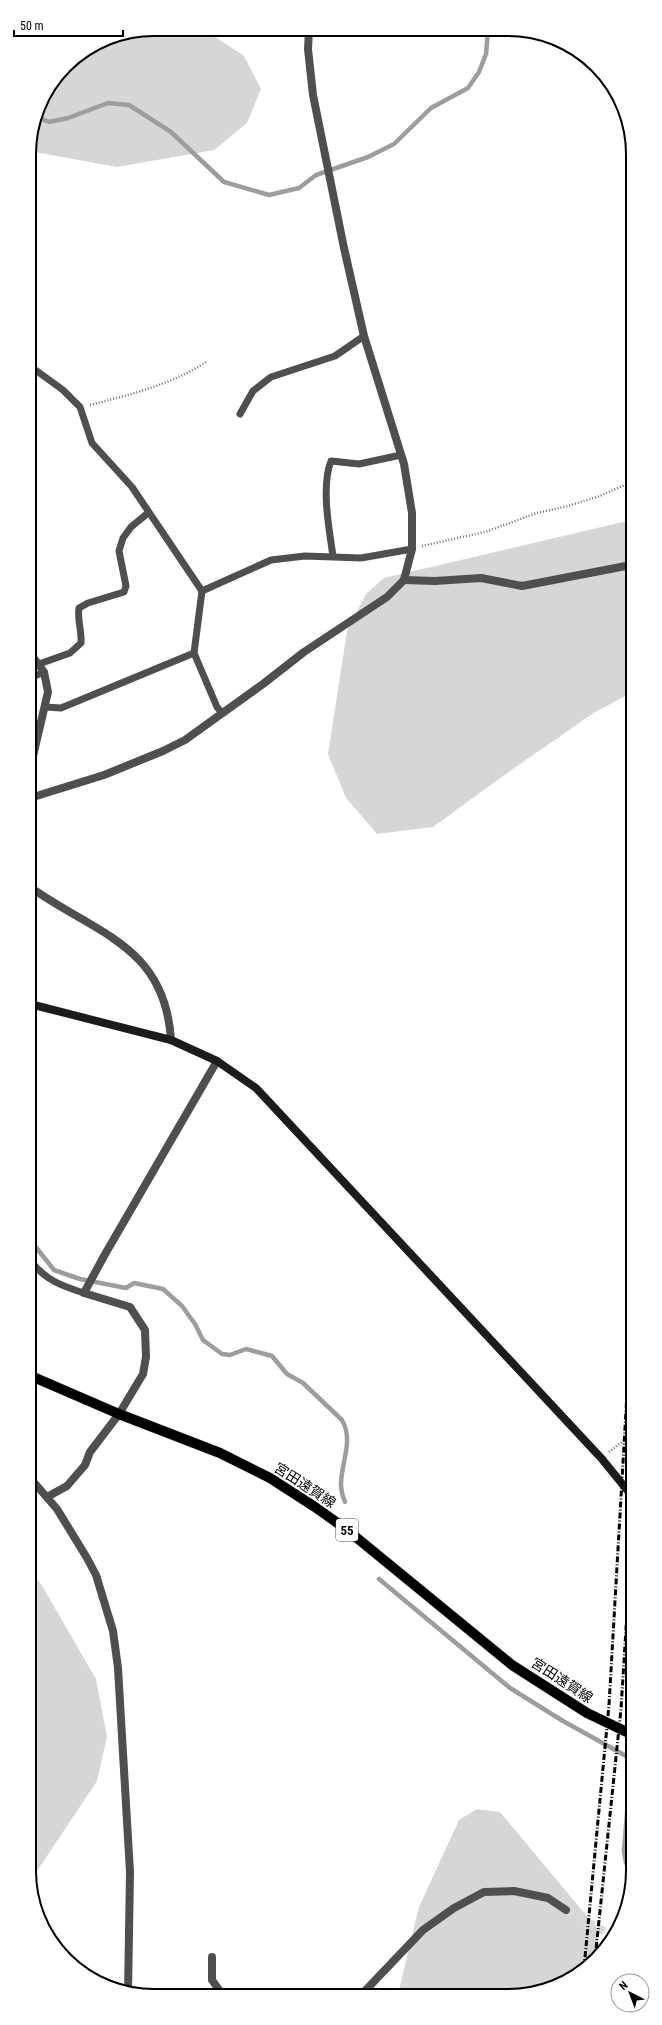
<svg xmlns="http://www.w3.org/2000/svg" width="662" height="2025" viewBox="0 0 662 2025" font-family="'Roboto Condensed','Noto Sans JP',sans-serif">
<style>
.green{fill:#d6d6d6}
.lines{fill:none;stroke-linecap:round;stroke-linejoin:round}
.stream{stroke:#9d9d9d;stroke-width:4.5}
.street-tunnel{stroke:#d9d9d9;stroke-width:8;stroke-dasharray:8 4;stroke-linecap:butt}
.primary-casing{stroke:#dbdbdb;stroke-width:11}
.path{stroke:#717171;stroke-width:2.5;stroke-dasharray:1 2;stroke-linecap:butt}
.lane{stroke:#4f4f4f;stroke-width:7}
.street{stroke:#4f4f4f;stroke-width:8}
.secondary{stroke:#1c1c1c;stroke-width:8}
.primary{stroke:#000;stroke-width:10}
.rail{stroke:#000;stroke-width:3;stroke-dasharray:6 2 1 2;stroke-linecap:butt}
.labels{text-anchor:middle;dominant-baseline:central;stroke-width:3.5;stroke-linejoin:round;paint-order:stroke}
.shield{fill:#fff;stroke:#4c4c4c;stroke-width:1}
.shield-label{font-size:13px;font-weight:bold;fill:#000}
.street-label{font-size:14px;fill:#000;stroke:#fff}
.rim{fill:none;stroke:#000;stroke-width:2}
</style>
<rect width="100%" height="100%" fill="#fff"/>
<g class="green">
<polygon points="154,29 203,29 244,56 261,89 247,123 214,150 117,167 29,151 42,99 71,60 106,38"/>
<polygon points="631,520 631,693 595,712 510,771 433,827 377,834 346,798 328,754 347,631 366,594 384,578"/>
<polygon points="31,1572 41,1584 96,1679 107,1737 97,1781 31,1880"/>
<polygon points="477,1809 500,1812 596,1927 600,1955 570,1979 532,1994 398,1994 419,1907 459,1820"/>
</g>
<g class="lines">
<g class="stream">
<polyline points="37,117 49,122 68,118 108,103 129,105 171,132 224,182 269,195 299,188 316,175 368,157 394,144 431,108 468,88 479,72 486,54 488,31"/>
<path d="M 31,1241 L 54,1270 L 80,1279 L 126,1288 L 134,1283 L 163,1289 L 182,1306 L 195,1324 L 203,1340 L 222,1354 L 230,1355 L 246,1349 L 272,1356 L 287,1374 L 303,1383 L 342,1420 C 354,1441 341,1463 341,1484 C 341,1490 343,1497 345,1502"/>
<polyline points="379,1579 510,1688 563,1721 626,1756 631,1765 624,1851 626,1863 633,1868"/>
</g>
<polyline class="street-tunnel" points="566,1910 611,1935"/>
<g class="primary-casing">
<polyline id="primary" points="31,1376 119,1414 220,1453 270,1478 315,1507 346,1529 512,1665 587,1713 633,1735"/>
</g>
<g class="path">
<path d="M 90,405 C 130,395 172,384 206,362"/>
<polyline points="422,546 485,532 537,513 568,506 600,496 631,482"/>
<polyline points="609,1452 632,1434"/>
</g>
<g class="lane">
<polyline points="30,366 63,390 80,407 92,443 132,487 202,591 194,653 217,707 222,713"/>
<polyline points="240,414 253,391 271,377 335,356 364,336"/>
<path d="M 333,556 C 329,529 321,486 331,461 L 359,464 L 401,455"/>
<polyline points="202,591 271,560 305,556 361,558 412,549"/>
<path d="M 39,664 L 70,653 L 81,643 C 82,631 77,620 79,608 L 88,603 L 124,592 L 126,586 L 119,551 L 123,538 L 131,527 L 148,513"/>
<polyline points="30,678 44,672"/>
<polyline points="45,707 61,708 194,653"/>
<path d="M 31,1261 C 45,1280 62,1286 84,1293"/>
</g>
<g class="street">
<polyline points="404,580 435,581 481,578 522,586 631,565"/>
<polyline points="30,653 44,672 48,692 30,769"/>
<polyline points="30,798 104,775 163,751 185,740 263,684 304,652 387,597 404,580 412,549 412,513 404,464 364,336 344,248 313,95 308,49 309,30"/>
<path d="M 30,887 C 96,934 165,945 171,1040"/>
<polyline points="31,1479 57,1509 87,1558 96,1575 113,1631 118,1668 130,1872 128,1993"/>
<polyline points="47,1497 67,1486 85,1465 90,1452 119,1414 143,1374 146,1357 145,1330 130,1307 84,1293 104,1256 217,1061"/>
<polyline points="611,1935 613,1935"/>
<polyline points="212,1957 212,1980 222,1994"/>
<polyline points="362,1994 423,1930 454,1908 484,1892 514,1891 548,1898 566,1910"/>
</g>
<polyline class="secondary" points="30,1004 171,1040 217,1061 256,1088 602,1459 632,1496"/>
<use href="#primary" class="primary"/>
<g class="rail">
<polyline points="595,1959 621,1709 632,1532"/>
<polyline points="584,1968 609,1705 632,1307"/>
</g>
</g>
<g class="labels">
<rect class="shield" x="336" y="1519" width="22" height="22" rx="3"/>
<g class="shield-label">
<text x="347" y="1530">55</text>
</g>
<g class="street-label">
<text transform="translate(305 1485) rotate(33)">宮田遠賀線</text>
<text transform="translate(562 1680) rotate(33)">宮田遠賀線</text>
</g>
</g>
<path d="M0 0H662V2025H0ZM154 36H508A118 118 0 0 1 626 154V1871A118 118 0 0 1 508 1989H154A118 118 0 0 1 36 1871V154A118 118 0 0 1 154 36Z" fill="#fff" fill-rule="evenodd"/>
<path class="rim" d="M154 36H508A118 118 0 0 1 626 154V1871A118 118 0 0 1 508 1989H154A118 118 0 0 1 36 1871V154A118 118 0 0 1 154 36Z"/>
<g transform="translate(630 1993) rotate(318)"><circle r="19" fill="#ffffff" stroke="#999999"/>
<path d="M0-3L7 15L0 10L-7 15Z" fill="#000000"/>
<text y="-6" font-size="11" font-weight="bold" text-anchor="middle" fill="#000000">N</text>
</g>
<path d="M14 30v6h109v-6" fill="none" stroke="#000000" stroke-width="2"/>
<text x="20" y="30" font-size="12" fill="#000000" stroke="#ffffff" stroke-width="3" paint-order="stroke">50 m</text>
</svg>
